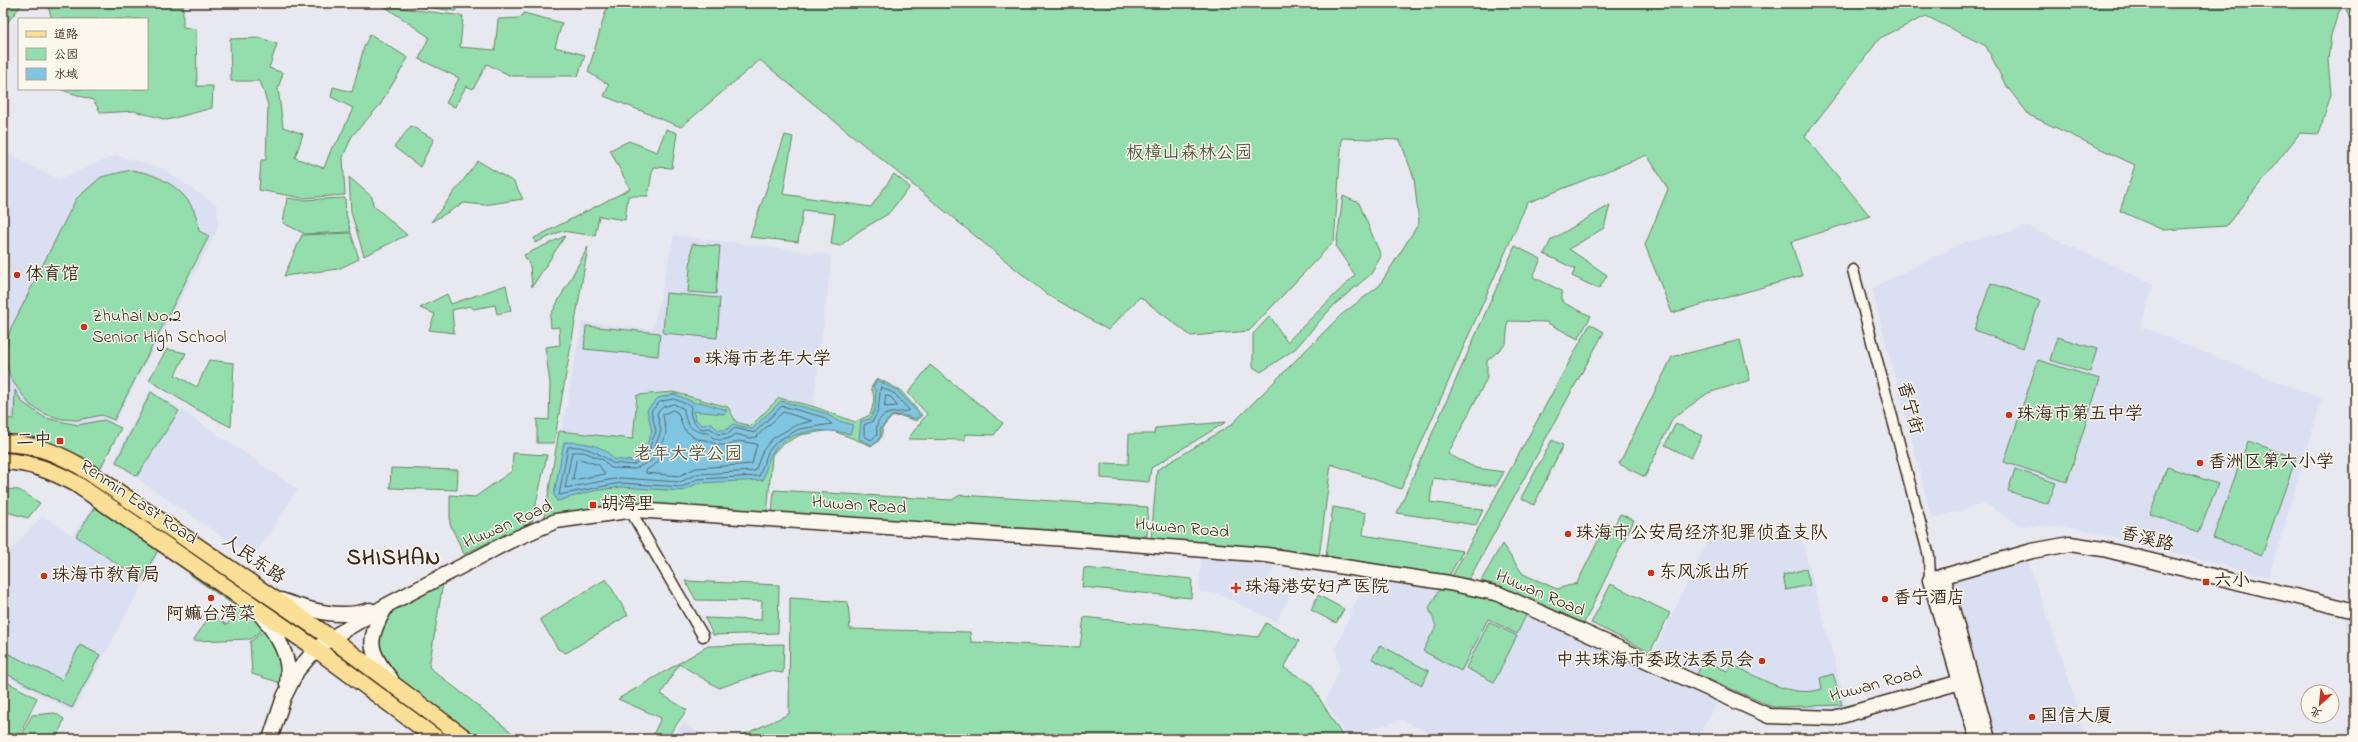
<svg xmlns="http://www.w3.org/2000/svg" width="2358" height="742" viewBox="0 0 2358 742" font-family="'Indie Flower','LXGW WenKai TC',sans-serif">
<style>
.built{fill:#dadff2}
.green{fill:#94ddac;stroke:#688465}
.water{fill:#80c5e1;stroke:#648793}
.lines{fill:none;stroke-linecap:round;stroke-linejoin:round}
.shore{stroke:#57686c;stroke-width:1}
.street-casing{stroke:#3b2a1e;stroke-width:13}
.secondary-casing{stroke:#3b2a1e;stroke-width:17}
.primary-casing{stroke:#3b2a1e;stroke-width:19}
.street{stroke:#fbf7ec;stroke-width:10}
.secondary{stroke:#fbf7ec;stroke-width:14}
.primary{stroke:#fbdf96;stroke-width:16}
.poi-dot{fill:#c8321e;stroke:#fbf7ec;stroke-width:1.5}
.labels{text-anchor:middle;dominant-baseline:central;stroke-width:3;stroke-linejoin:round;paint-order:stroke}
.park-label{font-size:18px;fill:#515742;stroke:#fbf7ec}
.poi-label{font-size:18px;fill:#3b2a1e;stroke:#fbf7ec;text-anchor:start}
.street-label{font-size:18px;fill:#3b2a1e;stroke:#fbf7ec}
.district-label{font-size:22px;font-weight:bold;letter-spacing:1px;fill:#3b2a1e;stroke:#fbf7ec}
</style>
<rect width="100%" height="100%" fill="#e8e9f0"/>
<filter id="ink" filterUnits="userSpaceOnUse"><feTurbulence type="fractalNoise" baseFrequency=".025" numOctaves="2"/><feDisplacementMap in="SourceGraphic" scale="8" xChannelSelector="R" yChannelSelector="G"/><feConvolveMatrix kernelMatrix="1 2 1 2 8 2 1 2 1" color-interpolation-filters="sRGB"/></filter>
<g filter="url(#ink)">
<g class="built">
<polygon points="3,152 59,180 116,155 163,169 218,206 218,229 99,452 3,425"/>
<polygon points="2029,227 2154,284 2141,327 2322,399 2269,577 2077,528 2019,525 1985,503 1932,519 1872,288 1962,243"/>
<polygon points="674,235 832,255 813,407 779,398 751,426 736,421 728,406 673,391 636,394 632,437 562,431 582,322 653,329"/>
<polygon points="150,389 298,489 253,558 113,462"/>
<polygon points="97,499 164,545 73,712 3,675 3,559 42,516 73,535"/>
<polygon points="1717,522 1751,536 1797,523 1847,707 1835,711 1771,709 1651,657"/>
<polygon points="2025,553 2063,660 2086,739 1988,739 1943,576"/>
<polygon points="1201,555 1275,565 1265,583 1290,596 1276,622 1219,594 1199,592"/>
<polygon points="1368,574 1498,599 1719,701 1696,739 1444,739 1401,720 1346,737 1325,701 1340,669 1335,650"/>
<polygon points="2344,609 2355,611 2355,660 2345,621"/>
<polygon points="683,723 708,739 671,739"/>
</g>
<g class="green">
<polygon points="3,3 23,3 3,28"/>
<polygon points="47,3 183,3 183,27 196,29 197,86 213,86 212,108 167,120 134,111 101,113 93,100 59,89 147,89 147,19 52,19"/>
<polygon points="392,3 457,3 456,11"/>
<polygon points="608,3 2344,3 2338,14 2331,35 2328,60 2331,94 2319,134 2300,133 2226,226 2163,230 2120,211 2135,165 2029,115 2005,84 1986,46 1926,16 1880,38 1805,136 1870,216 1791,242 1802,276 1672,313 1645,245 1668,189 1647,155 1527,203 1401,489 1331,464 1319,557 1151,540 1157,470 1231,425 1341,315 1379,286 1419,223 1414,178 1400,140 1342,138 1334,241 1249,331 1191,336 1140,297 1108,330 1045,293 760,60 681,127 604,96 609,85 588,72"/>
<polygon points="2355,5 2355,33 2346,9"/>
<polygon points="384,6 463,16 460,47 495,50 498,19 520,18 524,13 562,23 555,47 585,55 578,76 511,76 487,64 473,89 466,86 455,107 446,103 459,78 419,59 429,37"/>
<polygon points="370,34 408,58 380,105 352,136 343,157 345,195 302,198 259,190 261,160 266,160 268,105 260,81 231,81 230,39 261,38 277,44 269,68 283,73 278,88 283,127 303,134 295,158 324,168 332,147 338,141 353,108 331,97 333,87 352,92 364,47"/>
<polygon points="411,126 434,139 420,167 394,147"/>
<polygon points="666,129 677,133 672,168 653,167 648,196 628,196 625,220 599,216 595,236 562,231 535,243 534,238 630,189 610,150 629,141 657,152"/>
<polygon points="785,135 793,137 783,194 871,207 894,174 910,187 888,214 859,231 840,246 831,244 835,214 803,210 798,242 750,237"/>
<polygon points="478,161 514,182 523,199 484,205 464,203 431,222"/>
<path d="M 131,170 C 164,174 197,196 199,231 L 209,236 L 114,420 L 102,415 L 77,420 L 62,419 L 45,414 L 30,405 L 11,379 L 6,363 L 6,348 L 10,330 L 76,199 L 101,177 Z"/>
<polygon points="349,177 372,197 373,205 407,235 364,256 351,212"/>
<polygon points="1343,196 1359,203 1381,256 1371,274 1334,305 1295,349 1261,372 1253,367 1253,334 1270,316 1287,342 1355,275 1336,247"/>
<polygon points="287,198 302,200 345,198 346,214 351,232 305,234 283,223"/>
<polygon points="1610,205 1604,228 1569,249 1607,275 1599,289 1572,276 1575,269 1544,254 1551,240"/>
<polygon points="351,233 359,259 338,269 284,276 302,235"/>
<polygon points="565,236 532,287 530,266 524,255"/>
<polygon points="692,244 720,246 716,294 688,292"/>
<polygon points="1515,246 1541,259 1533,277 1562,291 1562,302 1591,316 1578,339 1546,322 1508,321 1506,344 1487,361 1487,378 1448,454 1476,468 1504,472 1496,486 1433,478 1430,502 1483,510 1476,525 1397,513"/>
<polygon points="588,247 554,443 537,443 537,419 549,420 550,383 545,347 560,345 559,327 551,328 550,316"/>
<polygon points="1991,283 2040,301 2023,348 1974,330"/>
<polygon points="506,285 511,311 497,314 495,305 474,309 470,306 452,310 454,333 429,330 435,314 420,308 447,294 451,304"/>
<polygon points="666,293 720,298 717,338 663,333"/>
<polygon points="1590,324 1604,332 1467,583 1450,580"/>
<polygon points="586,326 660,333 658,356 584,349"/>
<polygon points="2057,337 2097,349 2090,372 2050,360"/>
<polygon points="1740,340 1750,380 1708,393 1673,418 1645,477 1619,464 1672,357"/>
<polygon points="167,349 186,353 175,375 197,387 209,360 234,363 231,427 196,409 149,380"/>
<polygon points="2038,360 2100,379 2067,482 2004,462"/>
<polygon points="930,365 1003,423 994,435 965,434 965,440 908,439 927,414 908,393"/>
<path d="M 877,378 L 900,390 L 922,415 L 917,421 L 901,416 L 892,417 L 882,428 C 883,437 880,441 872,446 L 831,430 L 800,435 L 780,446 L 772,455 L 767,516 L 635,508 L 543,525 L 559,431 L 633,439 L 637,395 L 673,392 L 728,407 L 736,422 L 751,426 L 779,398 L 815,407 L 855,422 L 870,415 C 873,406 876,396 871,388 Z"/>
<polygon points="15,390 22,402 45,418 78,425 104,420 121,428 99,471 3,439 3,418 14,419"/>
<polygon points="151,392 179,411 137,476 116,462"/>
<polygon points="1226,422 1151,468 1149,482 1101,478 1101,463 1128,464 1129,434 1154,434 1155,428"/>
<polygon points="1676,423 1702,436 1691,458 1665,445"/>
<polygon points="1552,440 1563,445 1534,505 1521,498"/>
<polygon points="2248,441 2296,458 2262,555 2213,538"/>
<polygon points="513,453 547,455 532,522 464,554 450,524 450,495 475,497 512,471"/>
<polygon points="2167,467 2218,484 2199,532 2150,514"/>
<polygon points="391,468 458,470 457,490 390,488"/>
<polygon points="2015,469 2056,483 2048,504 2008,491"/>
<polygon points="3,489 19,490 40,503 28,518 3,511"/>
<polygon points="774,490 952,500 960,495 1148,507 1147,536 772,513"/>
<polygon points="98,502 161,545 141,580 76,536"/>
<polygon points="1333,507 1366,513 1363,535 1463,551 1449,576 1326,556"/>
<polygon points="1620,514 1634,520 1584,623 1500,586 1481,581 1502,544 1523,574 1557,589 1577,583 1607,523 1614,526"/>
<polygon points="193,566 250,606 266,627 251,639 193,641 211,614 227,625 238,608 189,574"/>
<polygon points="1084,568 1192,579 1191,598 1082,587"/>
<polygon points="1806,569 1810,585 1786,590 1783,575"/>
<polygon points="606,579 628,615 566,653 558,649 540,619"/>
<polygon points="685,581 779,585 778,633 713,635 705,618 761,620 762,601 696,600"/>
<polygon points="443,583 429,667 520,739 475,739 413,694 381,656 379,628 392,609"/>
<polygon points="1443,583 1528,611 1517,634 1488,619 1461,671 1423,651 1436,626 1429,608"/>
<polygon points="1611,584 1670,613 1650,652 1591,623"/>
<polygon points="1318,595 1344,609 1336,623 1311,610"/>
<polygon points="790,598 848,602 850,629 970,632 971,642 1080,647 1084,617 1258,637 1266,623 1299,641 1284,668 1310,683 1343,737 1337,739 734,739 789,714"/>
<polygon points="1489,622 1517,636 1494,682 1466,668"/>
<polygon points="269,627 282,655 284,684 252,674 250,642"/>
<polygon points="784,644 783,673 769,671 719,688 679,664 661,694 687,710 666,739 651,739 661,718 618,699 708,646"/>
<polygon points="80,645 100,655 72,708 3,672 3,651 62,680"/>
<polygon points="1380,645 1429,671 1422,685 1372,659"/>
<path d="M 1704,660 L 1727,671 L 1731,664 C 1759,677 1790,699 1822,689 L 1820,678 L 1833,674 L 1842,705 L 1773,707 L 1697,674 Z"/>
<polygon points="3,680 37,698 18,739 3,739"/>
<polygon points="55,713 64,719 57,739 20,739 32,715"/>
</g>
<g class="water">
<polygon points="877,380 898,391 920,415 917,419 901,415 891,416 880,429 881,434 878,441 872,445 859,439 861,421 870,419 875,409 876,391 873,387"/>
<path d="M 675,394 L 697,404 L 700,402 L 727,410 L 724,414 L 693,411 L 696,420 L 703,425 L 711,423 L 718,430 L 726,430 L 733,424 L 752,429 L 781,401 L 825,413 L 836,420 L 853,425 L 850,434 C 824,428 789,428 772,453 C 767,460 766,471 763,480 L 698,483 L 683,491 L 621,487 L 593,491 L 557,501 L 554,494 L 564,442 C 579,442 605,444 613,459 L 632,461 L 647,452 L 646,446 L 652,432 L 647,410 L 658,398 Z"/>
</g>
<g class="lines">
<g class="shore">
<path d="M 881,387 L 895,394 L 909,410 C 902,415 873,406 877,435 L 871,440 L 864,436 L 864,425 L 873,421 L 878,411 Z"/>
<polygon points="886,395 892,398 897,406 885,407"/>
<path d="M 674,399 L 691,406 C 689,416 692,423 702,429 L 710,428 L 718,434 L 728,434 L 735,428 L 754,433 L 782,406 L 823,417 L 832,424 L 799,429 L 777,441 L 768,452 L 759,476 L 697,479 L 682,487 L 620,483 L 559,495 L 568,447 C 585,445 599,453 612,463 L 633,465 L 651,453 L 650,446 L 656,431 L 651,411 L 660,402 Z"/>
<path d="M 674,404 L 684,409 C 685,425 692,432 707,433 C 710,433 710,435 712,437 C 719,443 729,439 736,434 L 750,438 L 756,437 L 783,412 L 812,421 L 796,425 L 773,438 L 763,450 L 755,471 L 697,474 L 680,482 L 620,478 L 565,488 L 572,452 L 584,452 L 603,460 L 611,468 L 635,469 L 652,460 L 656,455 L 655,446 L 661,431 L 657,413 L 663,407 Z"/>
<path d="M 673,410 L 678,413 L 684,429 L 696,439 L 706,440 L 718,445 L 730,445 L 738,441 L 757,444 L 752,464 L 696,468 L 679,476 L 646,473 L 646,470 C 663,460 658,462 662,446 C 668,426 666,435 663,415 Z"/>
<polygon points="577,458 599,465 605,474 573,480"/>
</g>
<g class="street-casing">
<g id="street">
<polyline points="1853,270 1929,556 1930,580"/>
<polyline points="630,510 703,636"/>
</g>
</g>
<g class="secondary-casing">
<g id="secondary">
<polyline points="1943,576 1988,739"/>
<path d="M 281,600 C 309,610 340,620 370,610"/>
<path d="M 386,607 C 367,639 367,650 391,679"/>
<path d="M 260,614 C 277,635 292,656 287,684"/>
<polyline points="270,739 284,697 297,671 316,649 331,638 387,605 510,541 556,521 635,510 1095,541 1266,555 1449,583 1499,594 1769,716 1834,718 1971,679"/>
<polyline points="1977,739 1930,580 2032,551 2070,544 2103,549 2355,611"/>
</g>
</g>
<g class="primary-casing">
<g id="primary">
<path d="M 3,443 C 33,444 53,451 80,466 L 331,638 L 466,739"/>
<path d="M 3,461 C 30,462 52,471 75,483 L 316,649 L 437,739"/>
</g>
</g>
<use href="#street" class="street"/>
<use href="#secondary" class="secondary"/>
<use href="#primary" class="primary"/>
</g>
</g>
<g class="poi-dot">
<circle cx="17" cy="275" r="4"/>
<circle cx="84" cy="327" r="4"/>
<circle cx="697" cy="360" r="4"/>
<circle cx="2009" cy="415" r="4"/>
<rect x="56" y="437" width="8" height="8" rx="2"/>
<circle cx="2200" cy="463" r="4"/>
<rect x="589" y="501" width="8" height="8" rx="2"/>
<circle cx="1568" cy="534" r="4"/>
<circle cx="1651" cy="573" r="4"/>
<circle cx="44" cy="576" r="4"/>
<rect x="2202" y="578" width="8" height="8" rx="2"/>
<path d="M1234 582h4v4h4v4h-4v4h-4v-4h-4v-4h4z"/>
<circle cx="211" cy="598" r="4"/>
<circle cx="1885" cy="599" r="4"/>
<circle cx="1762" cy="661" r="4"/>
<circle cx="2032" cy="717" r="4"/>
</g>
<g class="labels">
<g class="park-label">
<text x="1189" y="154">板樟山森林公园</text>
<text x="688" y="455">老年大学公园</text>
</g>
<g class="poi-label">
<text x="25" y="275">体育馆</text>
<text x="92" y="317">Zhuhai No.2<tspan x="92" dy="21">Senior High School</tspan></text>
<text x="705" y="360">珠海市老年大学</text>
<text x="2017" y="415">珠海市第五中学</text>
<text x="52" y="441" text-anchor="end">二中</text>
<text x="2208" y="463">香洲区第六小学</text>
<text x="601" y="505">胡湾里</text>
<text x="1576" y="534">珠海市公安局经济犯罪侦查支队</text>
<text x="1659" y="573">东风派出所</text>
<text x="52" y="576">珠海市教育局</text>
<text x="2214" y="582">六小</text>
<text x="1245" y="588">珠海港安妇产医院</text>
<text x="1893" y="599">香宁酒店</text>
<text x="211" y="615" text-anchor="middle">阿嫲台湾菜</text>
<text x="1754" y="661" text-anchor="end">中共珠海市委政法委员会</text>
<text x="2040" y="717">国信大厦</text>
</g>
<g class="street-label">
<text transform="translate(1909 408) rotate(75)">香宁街</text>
<text transform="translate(138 503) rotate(34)">Renmin East Road</text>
<text transform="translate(859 506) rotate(4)">Huwan Road</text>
<text transform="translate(508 525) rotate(-24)">Huwan Road</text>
<text transform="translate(1182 529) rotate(5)">Huwan Road</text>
<text transform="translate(2147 540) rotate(14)">香溪路</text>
<text transform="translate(253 560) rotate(35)">人民东路</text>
<text transform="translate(1540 594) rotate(23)">Huwan Road</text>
<text transform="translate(1876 685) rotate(-15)">Huwan Road</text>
</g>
<g class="district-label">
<text x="394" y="559">SHISHAN</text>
</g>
</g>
<rect width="2358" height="742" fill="none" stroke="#fbf7ec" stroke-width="16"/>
<rect x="8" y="8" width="2342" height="726" fill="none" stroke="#3b2a1e" stroke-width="1.5" filter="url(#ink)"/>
<rect x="18" y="18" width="130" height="72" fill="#fbf7ec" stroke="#aea59a"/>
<rect x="26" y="31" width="20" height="6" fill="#fbdf96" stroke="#aea59a"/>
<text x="54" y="38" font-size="12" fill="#3b2a1e">道路</text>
<rect x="26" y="48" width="20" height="12" fill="#94ddac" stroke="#aea59a"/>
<text x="54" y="58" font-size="12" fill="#3b2a1e">公园</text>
<rect x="26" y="68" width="20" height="12" fill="#80c5e1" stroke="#aea59a"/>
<text x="54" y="78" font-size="12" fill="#3b2a1e">水域</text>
<g transform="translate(2320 704) rotate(207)"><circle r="19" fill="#fbf7ec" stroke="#aea59a"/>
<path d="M0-3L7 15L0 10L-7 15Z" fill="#c8321e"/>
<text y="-6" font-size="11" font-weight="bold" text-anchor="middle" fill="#3b2a1e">北</text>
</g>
</svg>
